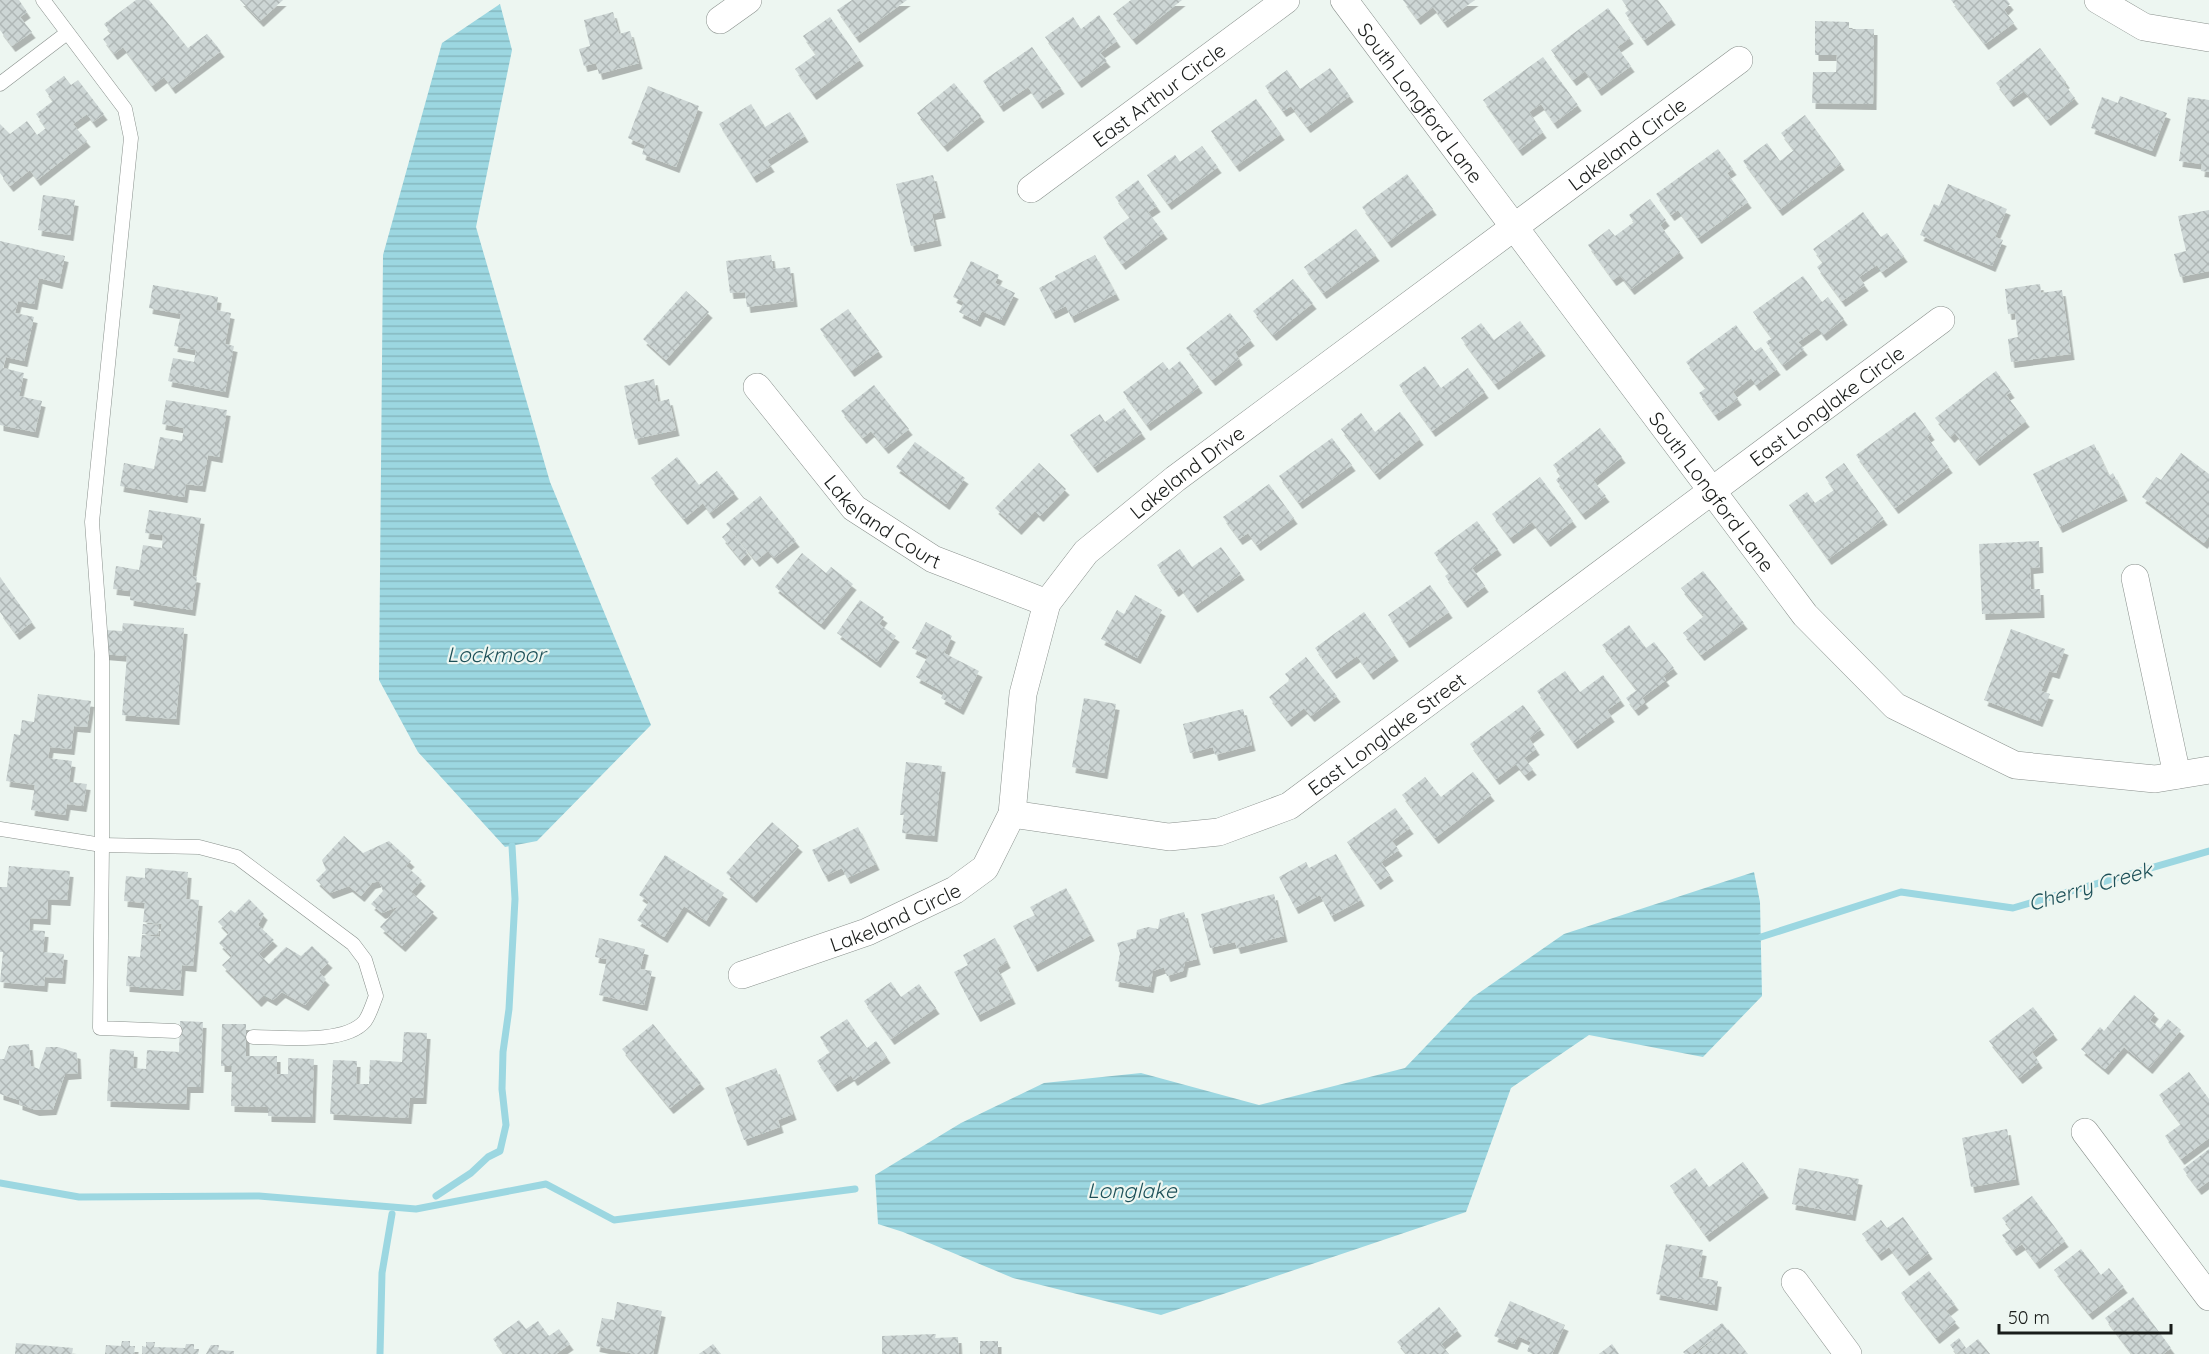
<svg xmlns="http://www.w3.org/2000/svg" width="2209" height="1354" viewBox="0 0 2209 1354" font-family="Quicksand,sans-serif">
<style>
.water{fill:url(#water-rules)}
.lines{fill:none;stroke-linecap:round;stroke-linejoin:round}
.stream{stroke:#9cd7e1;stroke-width:7}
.building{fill:url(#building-cross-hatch);filter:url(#shadow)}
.lane-casing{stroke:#89908c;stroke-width:15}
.street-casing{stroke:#89908c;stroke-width:28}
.lane{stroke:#fff;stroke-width:14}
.street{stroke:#fff;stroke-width:27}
.labels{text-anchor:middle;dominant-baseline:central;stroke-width:4.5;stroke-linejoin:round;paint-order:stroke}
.street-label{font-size:20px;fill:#191c1a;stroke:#edf6f1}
.water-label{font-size:21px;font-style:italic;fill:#1d5058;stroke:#edf6f1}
</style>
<defs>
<pattern id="water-rules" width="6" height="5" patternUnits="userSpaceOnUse" patternTransform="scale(1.5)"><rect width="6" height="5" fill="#9cd7e1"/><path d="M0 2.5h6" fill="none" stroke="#86b8c0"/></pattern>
<pattern id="building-cross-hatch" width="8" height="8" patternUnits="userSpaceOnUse" patternTransform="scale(1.5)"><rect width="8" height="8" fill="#cdd6d5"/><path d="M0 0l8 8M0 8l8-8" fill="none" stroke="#afb7b6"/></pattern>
<filter id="shadow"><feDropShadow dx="3.5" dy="6" stdDeviation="0" flood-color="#0004"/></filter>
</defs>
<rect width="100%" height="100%" fill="#edf6f1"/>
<g class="water">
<polygon points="500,4 512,50 476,227 550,482 651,725 537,841 505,847 418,752 379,680 383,255 442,43"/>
<polygon points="1754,872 1760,902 1762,996 1703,1057 1589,1035 1511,1088 1466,1212 1161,1315 1013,1278 903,1232 878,1224 875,1175 961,1123 1044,1083 1141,1073 1259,1105 1405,1068 1473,997 1564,934"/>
</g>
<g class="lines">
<g class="stream">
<polyline points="1761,937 1901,892 2013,908 2209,851"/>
<polyline points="0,1183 79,1197 259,1196 416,1209 546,1184 614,1220 855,1189"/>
<polyline points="436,1196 471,1173 488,1157 500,1151 506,1125 502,1089 503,1052 509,1009 515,899 512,846"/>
<polyline points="380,1354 382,1273 392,1214"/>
</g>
</g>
<g class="building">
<polygon points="0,0 19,0 27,12 20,17 32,32 12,46 0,30"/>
<polygon points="136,0 149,0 188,48 207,34 221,51 172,88 164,77 152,86 123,47 114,54 103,39 111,33 104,24"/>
<polygon points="240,0 283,0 260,21"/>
<polygon points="852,0 907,0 856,37 837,10"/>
<polygon points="1131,0 1182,0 1133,39 1113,14"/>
<polygon points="1403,0 1475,0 1444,22 1433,7 1417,19"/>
<polygon points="1622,0 1658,0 1672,19 1644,40 1625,13 1629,10"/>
<polygon points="1951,0 2007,0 2010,4 2004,10 2014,23 1985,44"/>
<polygon points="1608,8 1630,38 1617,47 1631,66 1598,90 1585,71 1573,80 1551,50"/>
<polygon points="613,12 619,34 630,31 639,63 599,74 596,63 584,66 579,49 590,46 584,20"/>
<polygon points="1099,15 1117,41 1100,53 1107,61 1078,82 1045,37 1073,17 1081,29"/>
<polygon points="830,17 860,60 813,94 795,69 816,54 803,36"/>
<polygon points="1815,21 1849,22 1849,29 1874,29 1873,104 1812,103 1813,72 1836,72 1837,55 1815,55"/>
<polygon points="1032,47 1061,88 1039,103 1028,87 1000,106 983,81"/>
<polygon points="2040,48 2066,82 2064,84 2075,98 2047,120 2024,91 2010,101 1996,83"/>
<polygon points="1543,57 1578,105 1554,123 1541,104 1529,112 1543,132 1519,150 1483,100"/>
<polygon points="1330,68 1350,96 1307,127 1291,106 1283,111 1265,86 1287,70 1300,89"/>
<polygon points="64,76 71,85 78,80 104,114 93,122 87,114 73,124 87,141 37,180 30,170 10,186 0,173 0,124 10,134 27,121 37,135 46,128 36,114 53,101 45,90"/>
<polygon points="954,83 981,116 944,146 917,113"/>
<polygon points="648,86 699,106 676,167 642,154 645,145 628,138"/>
<polygon points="2120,96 2167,113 2152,151 2091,128 2102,97 2118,103"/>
<polygon points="2188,97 2209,100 2209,172 2201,171 2202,164 2179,161"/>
<polygon points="1256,99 1281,134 1236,166 1211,131"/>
<polygon points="751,104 765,127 790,112 805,136 767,160 771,166 753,177 719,124"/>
<polygon points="1805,115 1841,164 1779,210 1743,161 1767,143 1780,161 1794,150 1781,133"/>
<polygon points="1202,146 1218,167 1168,204 1147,175 1175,155 1180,162"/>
<polygon points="1718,149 1733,169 1727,173 1748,202 1698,238 1678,210 1671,215 1656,194"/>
<polygon points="1407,174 1433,209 1388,242 1362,207"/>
<polygon points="933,175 942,212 932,214 938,240 911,246 896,184"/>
<polygon points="1138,180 1157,206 1148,212 1164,233 1122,264 1103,237 1130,217 1115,197"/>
<polygon points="1948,184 2007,209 1995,237 2003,240 1992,266 1920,235 1934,204 1939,206"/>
<polygon points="43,195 75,200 70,235 38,230"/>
<polygon points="1650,199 1666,220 1660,225 1680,252 1631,289 1620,275 1613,280 1588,245 1609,229 1615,236 1634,222 1629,215"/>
<polygon points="2209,210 2209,271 2180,277 2174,254 2186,251 2178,216"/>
<polygon points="1863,212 1881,237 1887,233 1904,256 1882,272 1877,265 1859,277 1865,285 1842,301 1817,267 1823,262 1813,249"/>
<polygon points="1356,229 1376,255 1323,293 1304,267"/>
<polygon points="0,241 65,256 59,283 39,278 34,304 18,301 15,313 34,317 24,361 6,357 3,368 24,373 19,396 42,401 35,432 0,425"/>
<polygon points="771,255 773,269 790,267 794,301 747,307 745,292 730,293 726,261"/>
<polygon points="1095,255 1116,294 1071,317 1066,306 1052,313 1039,288 1056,279 1055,276"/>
<polygon points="971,261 999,275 995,283 1015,293 1001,320 982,311 977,321 959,312 964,302 953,297"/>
<polygon points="1803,276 1822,302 1828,297 1844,319 1823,335 1818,328 1798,342 1804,349 1783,365 1766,342 1772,338 1753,312"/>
<polygon points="1293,279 1313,303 1273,335 1253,311"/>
<polygon points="2040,284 2041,293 2062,290 2071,354 2011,362 2008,339 2018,337 2015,313 2008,314 2005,289"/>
<polygon points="153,285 218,297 216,310 231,313 225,344 234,346 225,392 168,381 173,358 194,362 196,350 174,346 181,314 149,308"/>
<polygon points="686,291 709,312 666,360 643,339"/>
<polygon points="848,309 879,351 851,371 820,329"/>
<polygon points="1230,313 1251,340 1235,352 1239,359 1212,380 1186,348"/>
<polygon points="1520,321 1542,350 1495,384 1461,338 1481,323 1494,340"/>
<polygon points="1736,325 1755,351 1761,347 1777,369 1756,385 1751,378 1733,392 1738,399 1715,415 1699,393 1706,388 1686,362"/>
<polygon points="1180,361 1199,387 1147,425 1123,392 1163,362 1169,370"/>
<polygon points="1425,366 1441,388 1468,368 1485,392 1432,431 1399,385"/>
<polygon points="1996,371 2011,392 2006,395 2026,421 1976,460 1955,433 1951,437 1935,418"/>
<polygon points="654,379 658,402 669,399 676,430 635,439 624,386"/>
<polygon points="874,385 909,429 885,448 871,431 863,438 841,411"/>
<polygon points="166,400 227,410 219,457 208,455 202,486 186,484 184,497 120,486 124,463 154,469 160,437 182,441 184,428 162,424"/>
<polygon points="1124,408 1142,433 1094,467 1070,435 1100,414 1105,422"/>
<polygon points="1400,412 1420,439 1376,474 1341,429 1361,413 1375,432"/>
<polygon points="1915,412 1931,434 1927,437 1949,467 1895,508 1856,455"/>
<polygon points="1600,428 1622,457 1593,480 1606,496 1582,514 1556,480 1561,475 1553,465"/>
<polygon points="1332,438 1352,465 1299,503 1279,476"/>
<polygon points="915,442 965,478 946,504 896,467"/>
<polygon points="2094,444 2109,476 2113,473 2124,495 2059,527 2033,474"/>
<polygon points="2181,453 2209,474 2209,536 2204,543 2142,497 2156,477 2161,480"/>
<polygon points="677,457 699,485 717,471 735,493 710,513 703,503 684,519 651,478"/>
<polygon points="1039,463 1066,489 1040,516 1035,511 1018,529 995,508"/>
<polygon points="1844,463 1884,519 1828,559 1789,505 1807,492 1815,503 1834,490 1825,477"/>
<polygon points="1540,477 1573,521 1547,541 1532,522 1510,538 1492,514"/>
<polygon points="1269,484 1294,518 1257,545 1248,533 1239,539 1223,517"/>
<polygon points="760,496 796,541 774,558 768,551 756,561 726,524"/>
<polygon points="149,510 201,518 192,576 197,577 192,610 130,600 131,591 113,589 116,566 139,570 143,545 162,548 163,535 145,533"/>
<polygon points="1477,521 1498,549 1472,568 1485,586 1464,602 1445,576 1449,573 1434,553"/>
<polygon points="730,530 748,553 741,560 722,537"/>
<polygon points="2039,541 2040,567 2030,568 2031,589 2040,589 2041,612 1982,614 1979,544"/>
<polygon points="1221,547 1241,574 1194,607 1180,587 1175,591 1157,565 1180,549 1192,567"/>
<polygon points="802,553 826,573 831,567 853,584 821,624 775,587"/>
<polygon points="1703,571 1744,623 1701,655 1683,633 1704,616 1681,588"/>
<polygon points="0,577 32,622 16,634 0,612"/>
<polygon points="1430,585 1449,612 1406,642 1388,615"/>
<polygon points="1135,595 1162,610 1137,658 1101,639 1117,610 1124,614"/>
<polygon points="860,600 884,617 879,624 896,636 877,662 837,633"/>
<polygon points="1364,612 1395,655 1370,674 1357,656 1333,673 1315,648"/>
<polygon points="926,622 952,636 944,653 979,671 960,709 941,698 944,692 916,677 928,656 912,648"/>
<polygon points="123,623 184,628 176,719 122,715 127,656 103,654 105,630 122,631"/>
<polygon points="1629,625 1646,648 1654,642 1674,668 1663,676 1666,680 1642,698 1645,702 1635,710 1626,698 1637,690 1602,645"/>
<polygon points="2011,629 2065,649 2056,673 2049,671 2041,691 2050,694 2039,721 1984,700"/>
<polygon points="1306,657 1337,696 1311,716 1304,708 1288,721 1269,697 1290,680 1285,674"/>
<polygon points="1565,671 1580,692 1603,675 1621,700 1607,710 1611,716 1574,743 1537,691"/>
<polygon points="38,694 91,701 87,727 74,726 71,749 50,747 48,758 72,761 69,782 87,784 83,806 67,804 65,815 31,810 35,785 6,781 14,734 20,735 22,720 34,722"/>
<polygon points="1084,698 1116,704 1104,773 1072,767"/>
<polygon points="1523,705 1541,729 1529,738 1536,749 1524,758 1533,769 1525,775 1516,764 1496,779 1470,744"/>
<polygon points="1243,709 1252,745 1215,755 1213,747 1190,753 1183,724"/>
<polygon points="906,762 942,766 934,836 902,833 904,815 900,815"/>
<polygon points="1473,772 1491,795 1435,838 1402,795 1425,777 1441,797"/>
<polygon points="1395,808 1410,828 1392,841 1399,850 1381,862 1390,875 1377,884 1347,842"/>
<polygon points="772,822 799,846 753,897 726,873"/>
<polygon points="858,827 876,864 847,878 842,868 825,876 812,850"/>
<polygon points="344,836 363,853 389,841 411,861 406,866 422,880 411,892 434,912 402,946 380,927 399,906 382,913 371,904 383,891 379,881 372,883 361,896 349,886 330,893 316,880 326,870 322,860"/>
<polygon points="1336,854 1361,900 1331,916 1320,895 1295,908 1279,877 1306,862 1309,868"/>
<polygon points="665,855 724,893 706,921 684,906 664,937 637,920 649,902 639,895"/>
<polygon points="9,866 70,871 67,900 48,899 47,919 30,918 29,930 45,931 43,952 64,954 62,978 45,977 44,986 0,982 3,952 0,952 0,887 7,887"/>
<polygon points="145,868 188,872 186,899 199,900 193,966 182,965 180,990 126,986 128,956 140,957 142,935 160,937 162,924 143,922 145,903 124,901 126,876 145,878"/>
<polygon points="1066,888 1091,935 1034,966 1013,926 1035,915 1030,907"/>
<polygon points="1274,894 1284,936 1237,948 1235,942 1210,948 1201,914"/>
<polygon points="249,899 264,914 258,925 274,940 259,954 269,964 286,947 301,956 312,946 329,962 319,972 326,979 305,1005 282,992 273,1000 264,995 258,1001 222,965 232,956 219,943 229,933 218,922 231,910 235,913"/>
<polygon points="1184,912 1197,959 1185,962 1183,971 1167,976 1164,967 1153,971 1150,987 1115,981 1120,953 1117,943 1136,938 1137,930 1148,927 1158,929 1160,919"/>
<polygon points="143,924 159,925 158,935 142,934"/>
<polygon points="599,938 645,949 640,969 652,971 644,1005 599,995 607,959 595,957"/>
<polygon points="995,938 1007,962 997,968 1012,998 977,1016 954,972 968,965 963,955"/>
<polygon points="891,982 901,997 919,984 936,1008 891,1039 864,1001"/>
<polygon points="2134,995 2155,1013 2150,1020 2160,1029 2168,1019 2181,1030 2149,1068 2124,1047 2105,1069 2081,1049 2100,1027 2104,1031"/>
<polygon points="2033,1007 2054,1034 2032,1052 2039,1062 2019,1078 1989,1041"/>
<polygon points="847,1019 867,1048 876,1041 887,1057 854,1080 851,1075 834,1086 817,1061 830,1052 820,1037"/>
<polygon points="180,1021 203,1022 200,1087 187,1087 186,1104 107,1101 110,1049 134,1051 133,1068 146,1069 147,1050 179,1052"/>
<polygon points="222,1024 246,1024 246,1056 277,1056 277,1074 288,1074 288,1058 314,1059 312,1117 268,1116 268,1107 231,1106 232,1066 221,1066"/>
<polygon points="653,1024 701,1083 670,1108 622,1049"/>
<polygon points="404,1032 427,1033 423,1098 410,1098 408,1118 330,1114 333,1060 357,1061 356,1084 369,1084 370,1060 402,1062"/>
<polygon points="29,1044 31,1066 39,1069 46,1047 58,1047 77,1053 78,1073 65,1074 53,1109 36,1110 19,1104 19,1100 0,1094 0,1059 4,1059 9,1046"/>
<polygon points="776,1068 793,1114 778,1120 780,1127 744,1140 725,1088"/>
<polygon points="2189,1072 2209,1099 2209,1138 2181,1159 2165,1136 2181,1124 2159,1095"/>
<polygon points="2007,1129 2016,1179 1971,1187 1962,1138"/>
<polygon points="2209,1149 2209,1181 2198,1189 2183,1169"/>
<polygon points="1743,1162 1765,1192 1706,1236 1670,1186 1695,1168 1709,1187"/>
<polygon points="1799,1168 1859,1179 1852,1215 1792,1204"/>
<polygon points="2032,1196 2065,1241 2036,1263 2022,1244 2013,1250 2002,1235 2011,1229 2002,1218"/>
<polygon points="1903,1217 1929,1253 1906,1270 1889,1247 1878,1255 1862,1234 1881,1220 1887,1228"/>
<polygon points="1666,1244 1703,1250 1698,1277 1718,1281 1714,1305 1656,1294"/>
<polygon points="2081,1249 2101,1275 2109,1268 2124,1287 2089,1314 2054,1270"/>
<polygon points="1929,1271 1955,1304 1946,1311 1956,1322 1936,1338 1901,1293"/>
<polygon points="2133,1297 2171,1348 2163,1354 2132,1354 2105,1318"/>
<polygon points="1510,1301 1565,1325 1552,1354 1533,1354 1527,1351 1531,1342 1518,1336 1514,1344 1494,1336"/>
<polygon points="617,1302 662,1311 653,1354 635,1354 596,1346 602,1318 614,1320"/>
<polygon points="1439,1307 1458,1330 1441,1344 1449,1354 1407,1354 1397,1342"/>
<polygon points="519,1320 526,1329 538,1321 549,1336 559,1329 570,1344 556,1354 504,1354 493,1339"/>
<polygon points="1722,1323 1727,1329 1692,1354 1685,1354 1683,1352"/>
<polygon points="1728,1329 1748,1354 1696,1354 1726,1330"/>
<polygon points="936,1334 935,1338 958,1337 959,1354 882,1354 882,1336"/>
<polygon points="1959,1338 1966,1348 1957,1354 1950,1345"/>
<polygon points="1978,1339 1990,1354 1959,1354"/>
<polygon points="122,1341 130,1341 130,1346 135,1346 134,1354 105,1354 106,1345 121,1346"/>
<rect x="980" y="1341" width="18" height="13"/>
<polygon points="146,1342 155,1342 154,1347 185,1348 186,1344 194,1344 194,1349 199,1349 198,1354 142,1354 142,1346 146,1347"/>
<polygon points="16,1343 73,1348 72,1354 15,1354"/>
<polygon points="713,1344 721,1354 699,1354"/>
<polygon points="1612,1344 1619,1354 1599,1354"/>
<polygon points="211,1345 219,1345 218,1350 234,1351 234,1354 206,1354"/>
</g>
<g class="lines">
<g class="lane-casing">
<g id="lane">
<polyline points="0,84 67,33"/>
<polyline points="0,829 102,845 102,658 92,522 131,138 125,109 43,0"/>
<path d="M 175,1031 L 100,1028 L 102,845 L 199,847 L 237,857 L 353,944 L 365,960 L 376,996 C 373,1003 370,1014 365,1021 C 345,1045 282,1037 253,1037"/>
</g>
</g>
<g class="street-casing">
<g id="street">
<path id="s1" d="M 1344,0 L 1805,615 L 1895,706 L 2015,765 L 2155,779 L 2209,770"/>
<polyline points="2098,0 2144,27 2209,38"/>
<polyline points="720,20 748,0"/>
<path id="s2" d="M 1031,189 L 1286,0"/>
<path id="s3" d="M 757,387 L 854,508 L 933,559 L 1047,603"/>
<polyline points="2135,578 2177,775"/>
<path id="s4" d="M 1012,814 L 1169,837 L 1219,832 L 1289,806 L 1941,320"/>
<path id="s5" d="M 742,975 L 867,932 L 955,890 L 985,868 L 1012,814 L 1023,694 L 1047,603 L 1086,552 L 1175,479 L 1739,60"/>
<polyline points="2085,1132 2209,1297"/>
<polyline points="1795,1282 1848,1354"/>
</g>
</g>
<use href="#lane" class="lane"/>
<use href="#street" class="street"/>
</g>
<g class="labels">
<g class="street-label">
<text stroke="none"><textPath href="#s2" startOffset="159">East Arthur Circle</textPath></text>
<text stroke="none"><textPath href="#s1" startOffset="128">South Longford Lane</textPath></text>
<text stroke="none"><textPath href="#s5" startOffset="1284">Lakeland Circle</textPath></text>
<text stroke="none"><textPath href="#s4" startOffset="954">East Longlake Circle</textPath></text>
<text stroke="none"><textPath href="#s5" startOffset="735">Lakeland Drive</textPath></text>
<text stroke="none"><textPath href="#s1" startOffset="614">South Longford Lane</textPath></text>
<text stroke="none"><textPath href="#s3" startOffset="186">Lakeland Court</textPath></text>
<text stroke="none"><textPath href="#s4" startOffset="405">East Longlake Street</textPath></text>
<text stroke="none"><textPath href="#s5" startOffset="164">Lakeland Circle</textPath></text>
</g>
<g class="water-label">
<text x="496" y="654">Lockmoor</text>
<text transform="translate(2090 886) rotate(-16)">Cherry Creek</text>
<text x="1132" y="1190">Longlake</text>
</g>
</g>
<path d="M1999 1324v9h172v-9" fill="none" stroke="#191c1a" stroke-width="3"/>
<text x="2008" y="1324" font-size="18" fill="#191c1a" stroke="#edf6f1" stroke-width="4.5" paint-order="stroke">50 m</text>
</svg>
